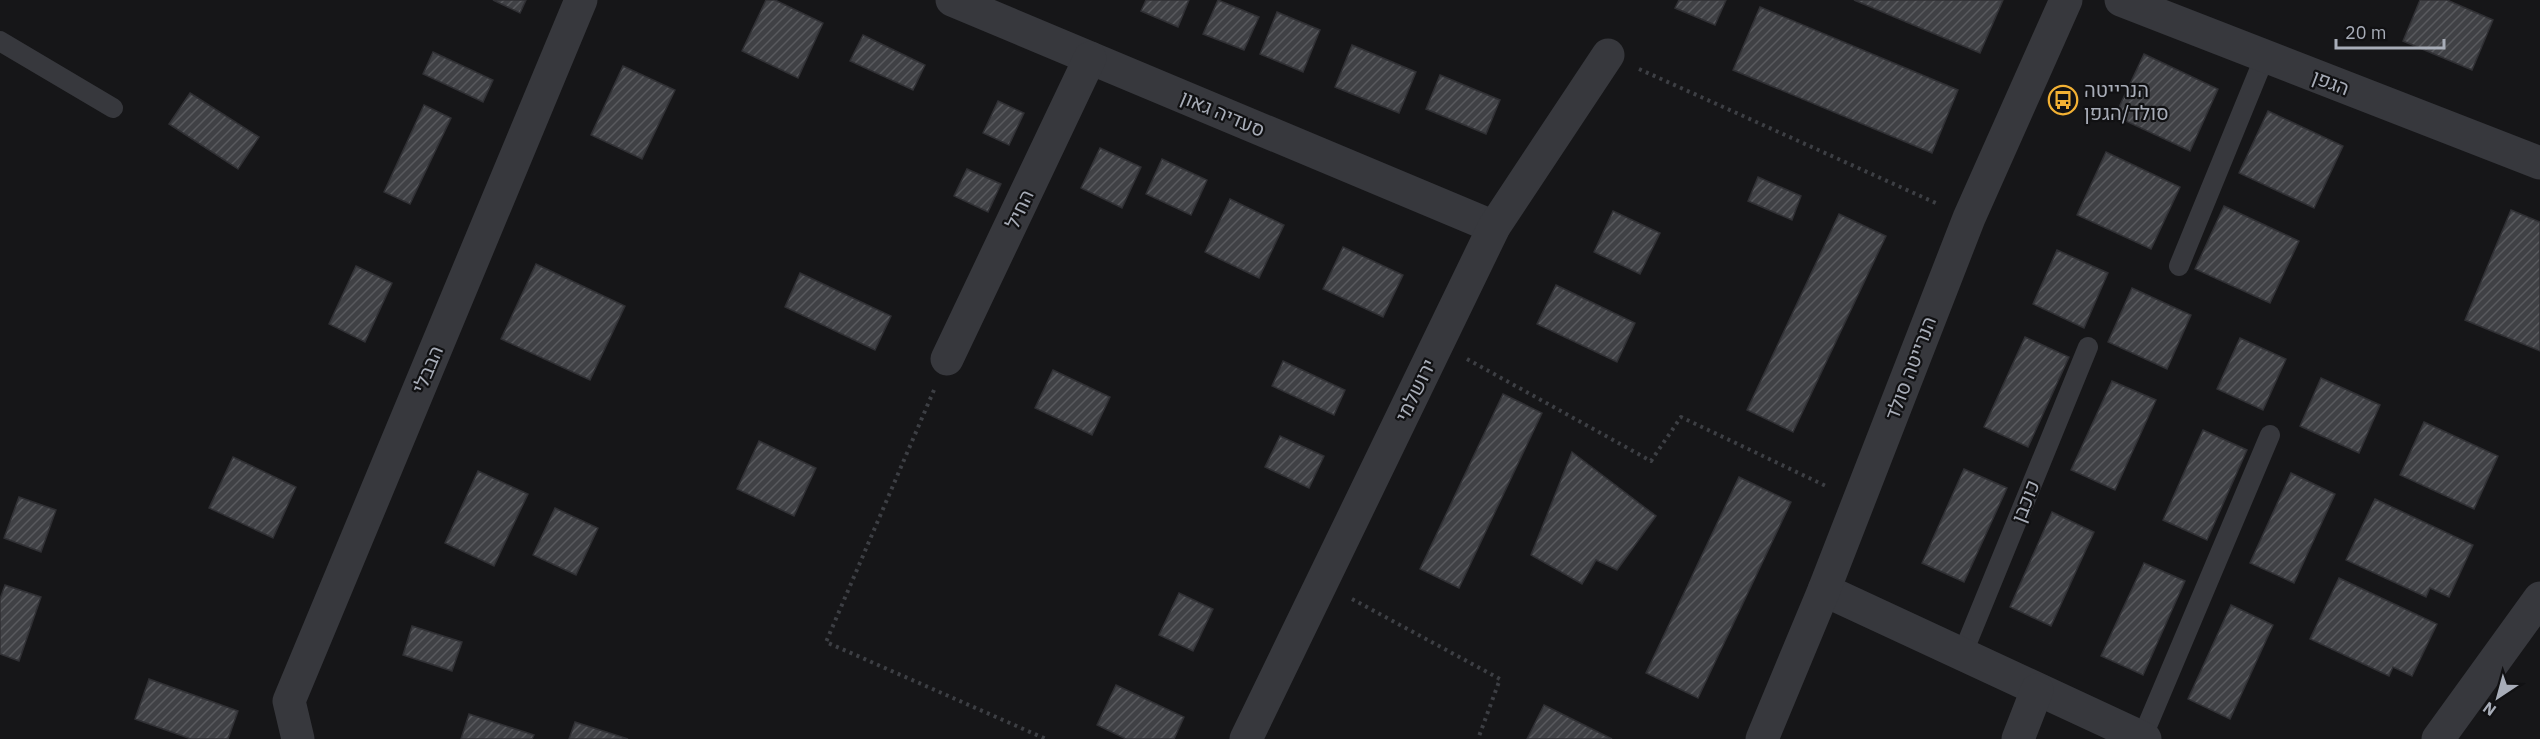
<svg xmlns="http://www.w3.org/2000/svg" width="2540" height="739" viewBox="0 0 2540 739" font-family="'IBM Plex Sans',Heebo,sans-serif">
<style>
.building{fill:url(#building-hatch);stroke:#303034;stroke-width:1.5}
.lines{fill:none;stroke-linecap:round;stroke-linejoin:round}
.path{stroke:#3d3f44;stroke-width:4;stroke-dasharray:3 4.5;stroke-linecap:butt}
.service{stroke:#37383d;stroke-width:20}
.minor{stroke:#37383d;stroke-width:33}
.labels{text-anchor:middle;dominant-baseline:central;stroke-width:4.5;stroke-linejoin:round;paint-order:stroke}
.street-label{font-size:20px;fill:#a8adb8;stroke:#111113}
.poi-label{font-size:20px;fill:#a8adb8;stroke:#111113;text-anchor:start}
</style>
<defs>
<pattern id="building-hatch" width="6" height="6" patternUnits="userSpaceOnUse" patternTransform="scale(1.5)"><rect width="6" height="6" fill="#404145"/><path d="M-1 1l2-2M0 6l6-6M5 7l2-2" fill="none" stroke="#595a5e"/></pattern>
</defs>
<rect width="100%" height="100%" fill="#161618"/>
<g class="building">
<polygon points="493,0 526,0 520,13"/>
<polygon points="766,0 775,0 823,23 798,78 742,51"/>
<polygon points="1146,0 1189,0 1178,27 1141,11"/>
<polygon points="1218,0 1259,17 1244,50 1203,34"/>
<polygon points="1679,0 1726,0 1715,25 1675,8"/>
<polygon points="1854,0 2003,0 1980,53"/>
<polygon points="2420,0 2447,0 2493,20 2472,70 2403,41"/>
<polygon points="1760,7 1958,90 1932,153 1733,70"/>
<polygon points="1277,12 1320,30 1303,72 1260,54"/>
<polygon points="863,35 925,65 913,90 850,61"/>
<polygon points="1352,45 1416,72 1399,113 1335,87"/>
<polygon points="433,52 493,80 483,102 423,74"/>
<polygon points="2144,54 2218,89 2190,151 2115,116"/>
<polygon points="623,66 675,90 642,159 591,135"/>
<polygon points="1440,75 1500,100 1486,134 1426,109"/>
<polygon points="190,93 259,137 238,169 169,124"/>
<polygon points="998,101 1024,113 1009,145 983,133"/>
<polygon points="424,105 451,118 410,204 384,192"/>
<polygon points="2268,111 2343,146 2314,208 2239,173"/>
<polygon points="1100,148 1141,167 1122,208 1081,188"/>
<polygon points="2106,152 2180,187 2151,249 2077,215"/>
<polygon points="1162,159 1207,180 1191,215 1146,194"/>
<polygon points="967,169 1001,184 988,212 954,196"/>
<polygon points="1758,177 1801,196 1792,220 1748,201"/>
<polygon points="1230,199 1284,225 1259,278 1205,252"/>
<polygon points="2224,206 2299,241 2270,303 2195,269"/>
<polygon points="2511,210 2540,222 2540,351 2465,320"/>
<polygon points="1613,211 1660,233 1640,274 1594,252"/>
<polygon points="1839,214 1886,236 1793,432 1747,410"/>
<polygon points="1343,247 1403,275 1383,317 1323,289"/>
<polygon points="2057,250 2108,273 2084,328 2033,304"/>
<polygon points="536,264 625,306 590,380 501,339"/>
<polygon points="356,266 392,283 365,342 329,324"/>
<polygon points="800,273 891,316 875,350 785,307"/>
<polygon points="1556,285 1635,323 1617,362 1537,324"/>
<polygon points="2132,288 2191,315 2167,369 2108,342"/>
<polygon points="2025,337 2069,357 2028,447 1984,427"/>
<polygon points="2240,338 2286,359 2263,410 2217,389"/>
<polygon points="1283,361 1345,390 1334,415 1272,386"/>
<polygon points="1053,370 1110,397 1092,435 1035,408"/>
<polygon points="2321,378 2380,405 2359,453 2300,426"/>
<polygon points="2112,381 2156,400 2115,490 2071,470"/>
<polygon points="1503,394 1542,413 1459,588 1420,569"/>
<polygon points="2424,422 2498,456 2474,509 2400,475"/>
<polygon points="2203,430 2247,450 2207,540 2163,520"/>
<polygon points="1280,436 1324,456 1309,488 1265,467"/>
<polygon points="759,441 816,468 794,516 737,489"/>
<polygon points="1572,452 1656,516 1617,570 1596,560 1582,584 1531,555"/>
<polygon points="233,457 296,487 273,538 209,508"/>
<polygon points="1964,469 2007,488 1964,582 1922,563"/>
<polygon points="478,471 528,494 494,566 445,543"/>
<polygon points="2291,473 2335,494 2294,583 2250,563"/>
<polygon points="1739,477 1791,502 1698,698 1646,673"/>
<polygon points="19,497 56,510 41,552 4,538"/>
<polygon points="2375,499 2473,545 2449,597 2430,588 2426,597 2346,560"/>
<polygon points="555,508 598,528 576,575 533,555"/>
<polygon points="2052,512 2094,532 2051,626 2010,607"/>
<polygon points="2144,563 2185,581 2143,675 2101,656"/>
<polygon points="2339,578 2437,624 2412,676 2393,667 2389,676 2310,639"/>
<polygon points="5,585 41,597 19,661 0,654 0,599"/>
<polygon points="1179,593 1213,609 1193,651 1159,635"/>
<polygon points="2231,605 2273,625 2230,719 2188,699"/>
<polygon points="412,626 462,642 452,671 403,655"/>
<polygon points="149,679 238,711 228,739 191,739 135,719"/>
<polygon points="1116,685 1184,717 1174,739 1126,739 1097,725"/>
<polygon points="1544,705 1612,739 1527,739"/>
<polygon points="469,714 534,735 532,739 461,739"/>
<polygon points="575,722 628,739 569,739"/>
</g>
<g class="lines">
<g class="path">
<polyline points="1639,69 1938,204"/>
<polyline points="1467,359 1651,461 1681,417 1828,487"/>
<polyline points="934,390 826,642 1046,739"/>
<polyline points="1352,599 1500,679 1478,739"/>
</g>
<g class="service">
<polyline points="0,41 113,108"/>
<polyline points="2179,266 2265,56"/>
<polyline points="1962,655 2088,347"/>
<polyline points="2142,738 2270,435"/>
</g>
<g class="minor">
<polyline points="952,0 1494,227"/>
<polyline points="2121,0 2540,163"/>
<polyline points="947,359 1090,58"/>
<polyline points="1824,590 2145,739"/>
<polyline points="298,739 289,701 581,0"/>
<polyline points="1246,739 1494,227 1608,55"/>
<polyline points="1762,739 1824,590 1969,218 2066,0"/>
<polyline points="2018,739 2037,690"/>
<polyline points="2438,739 2540,598"/>
</g>
</g>
<defs>
<g id="bus-ring" transform="scale(1.5)"><circle r="9.5" fill="#111113" stroke="#f2b134" stroke-width="1.5"/><path d="M-5-6H5V4H4V6H2V4H-2V6H-4V4H-5ZM-3.5-4V0h7V-4ZM-3.5 1.2v1.5H-2V1.2ZM2 1.2v1.5H3.5V1.2Z" fill="#f2b134"/></g>
</defs>
<g fill-rule="evenodd">
<use href="#bus-ring" x="2063" y="100"/>
</g>
<g class="labels">
<g class="street-label">
<text transform="translate(2331 82) rotate(21)">הגפן</text>
<text transform="translate(1223 113) rotate(23)">סעדיה גאון</text>
<text transform="translate(1019 209) rotate(-65)">החיל</text>
<text transform="translate(1910 368) rotate(-69)">הנרייטה סולד</text>
<text transform="translate(427 369) rotate(-67)">הבבלי</text>
<text transform="translate(1415 390) rotate(-64)">ירושלמי</text>
<text transform="translate(2025 501) rotate(-68)">כוכבן</text>
</g>
<g class="poi-label">
<text x="2084" y="89">הנרייטה<tspan x="2084" dy="23">סולד/הגפן</tspan></text>
</g>
</g>
<g transform="translate(2498 697) rotate(216)" stroke="#111113" stroke-width="4.5" paint-order="stroke">
<path d="M0-4.5L10 22L0 15L-10 22Z" fill="#a8adb8"/>
<text y="-9" font-size="16" font-weight="bold" text-anchor="middle" fill="#a8adb8">N</text>
</g>
<path d="M2336 39v9h108v-9" fill="none" stroke="#a8adb8" stroke-width="3"/>
<text x="2345" y="39" font-size="18" fill="#a8adb8" stroke="#111113" stroke-width="4.5" paint-order="stroke">20 m</text>
</svg>
